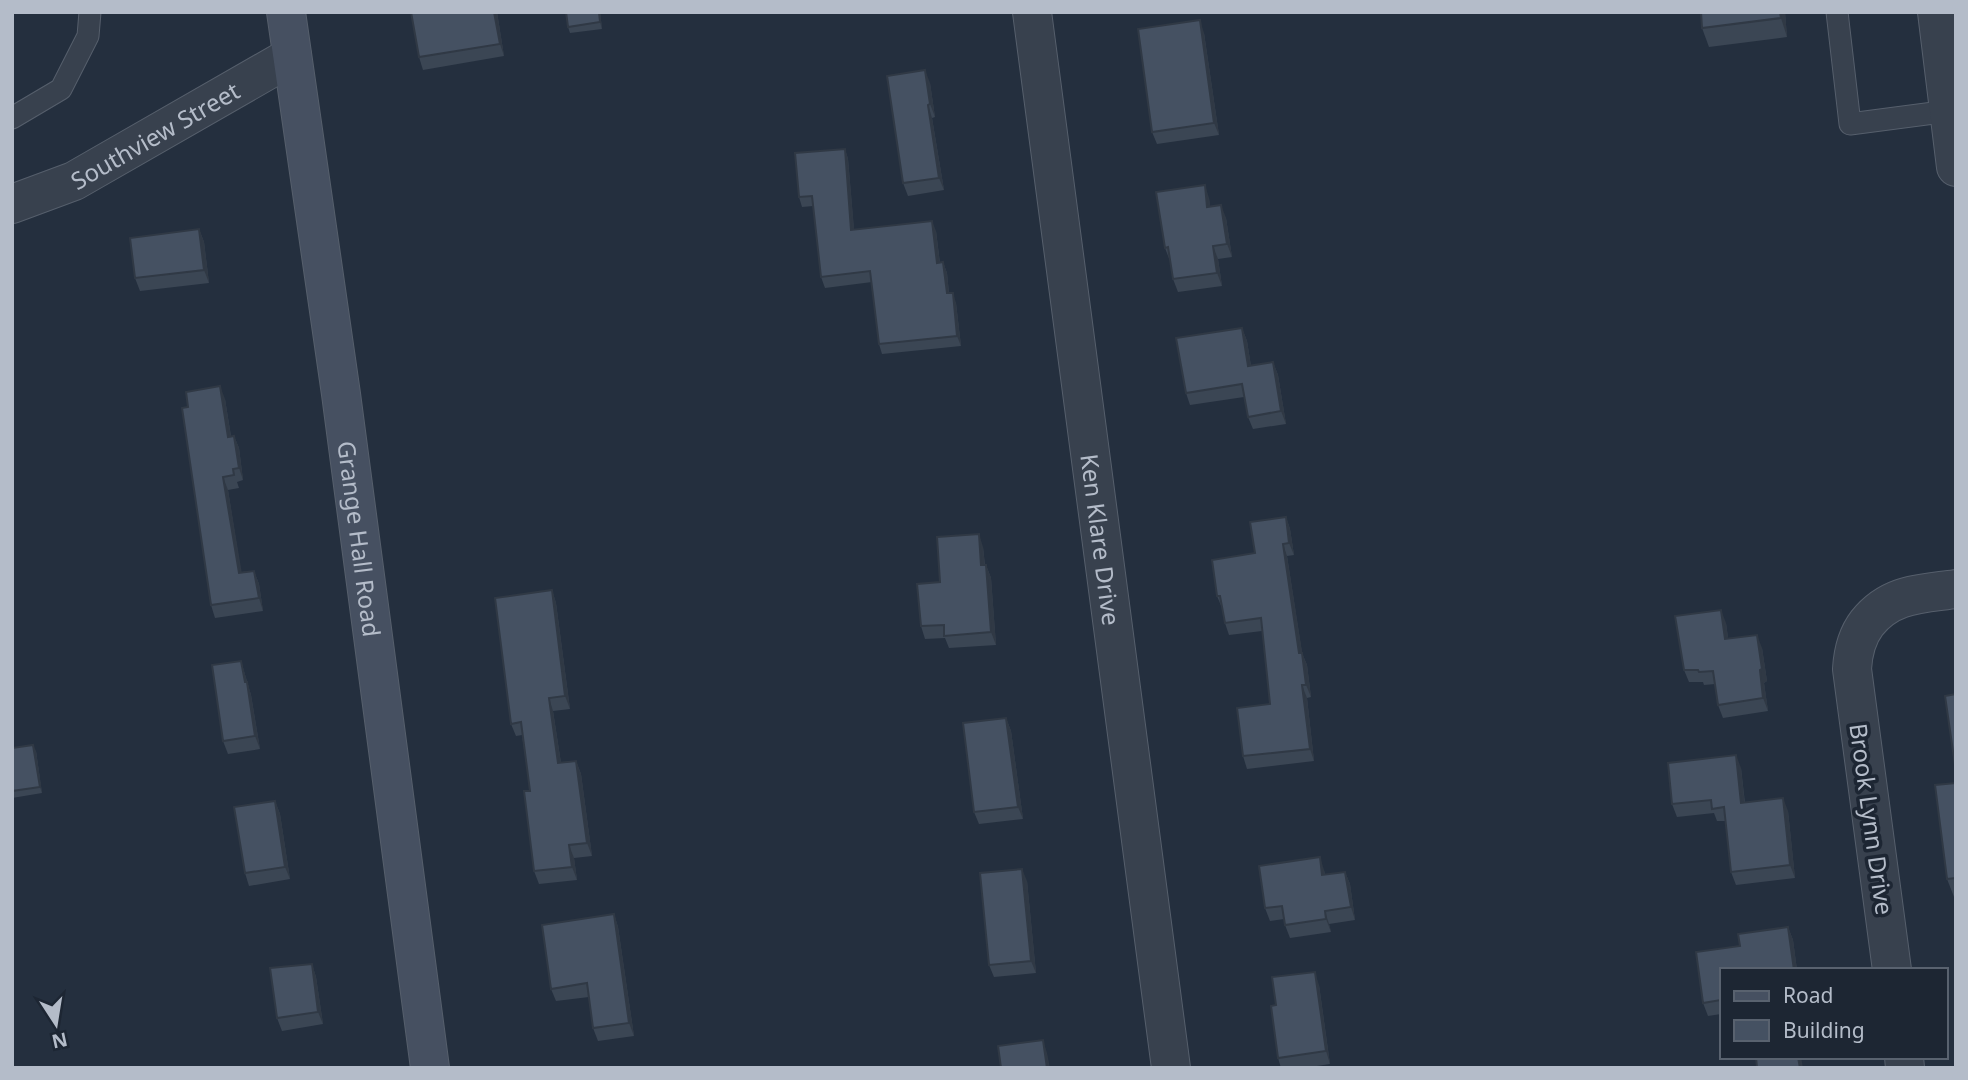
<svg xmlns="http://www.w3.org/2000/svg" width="1968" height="1080" viewBox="0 0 1968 1080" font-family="'Noto Sans',sans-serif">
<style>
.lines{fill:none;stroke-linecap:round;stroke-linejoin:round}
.lane-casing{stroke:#565f6c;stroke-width:23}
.street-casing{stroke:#565f6c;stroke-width:40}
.secondary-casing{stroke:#565f6c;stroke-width:40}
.lane{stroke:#38414e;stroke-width:21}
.street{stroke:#38414e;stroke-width:38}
.secondary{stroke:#465061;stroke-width:38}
.wall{fill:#3b4654}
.shaded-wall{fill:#303945}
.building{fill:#455162;stroke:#303945;stroke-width:2}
.labels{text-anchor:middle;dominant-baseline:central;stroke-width:7;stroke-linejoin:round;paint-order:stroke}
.street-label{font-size:24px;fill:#b4bcc9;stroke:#1d2633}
</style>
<rect width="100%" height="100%" fill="#242f3e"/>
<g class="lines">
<g class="lane-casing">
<g id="lane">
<polyline points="1837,12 1850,124 1949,111"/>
<polyline points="12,118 61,89 88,36 90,12"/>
</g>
</g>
<g class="street-casing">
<g id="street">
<path id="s1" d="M 1032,12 L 1171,1068"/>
<polyline points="1937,12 1956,167"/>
<path id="s2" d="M 12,204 L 74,181 L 292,56"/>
<path d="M 1892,970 L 1852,669 C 1853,652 1857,636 1867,623 C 1891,593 1921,594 1956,589"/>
<polyline points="1904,1057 1905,1068"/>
</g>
</g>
<g class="secondary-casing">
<g id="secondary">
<path id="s3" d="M 286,12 L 341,394 L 430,1068"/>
</g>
</g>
<use href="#lane" class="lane"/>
<use href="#street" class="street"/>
<use href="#secondary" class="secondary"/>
</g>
<g class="wall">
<polygon points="497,12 504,56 423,70 419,57"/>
<polygon points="566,12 600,12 602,29 570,33 568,27"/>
<polygon points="1701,12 1785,12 1787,37 1709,47 1702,28"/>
<polygon points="1204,33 1219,135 1157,144 1152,132"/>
<polygon points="930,83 935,117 932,118 944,190 908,196 903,183"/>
<polygon points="845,149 848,159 854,230 936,231 940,263 943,262 947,273 949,293 956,303 961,346 882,354 879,344 872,282 825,288 821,277 813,206 802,207 799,197"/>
<polygon points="1209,198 1210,207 1226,218 1232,257 1218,259 1222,286 1178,292 1173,279 1170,261 1165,248"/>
<polygon points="199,229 204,242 209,283 140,291 135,278"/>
<polygon points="1242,328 1247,341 1251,366 1273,362 1278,375 1286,424 1253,429 1248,417 1244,397 1190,405 1186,393"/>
<polygon points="225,399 231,436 234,436 239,448 243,480 237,482 239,488 228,490 241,572 254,571 259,584 263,611 215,618 211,605"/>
<polygon points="1286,517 1290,529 1294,555 1287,556 1302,653 1307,665 1311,697 1307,698 1314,761 1247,769 1243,756 1270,704 1262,631 1229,635 1225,623 1222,608 1217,596"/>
<polygon points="983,547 985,565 986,565 991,578 996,645 949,648 945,638 925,639 921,626 940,582"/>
<polygon points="552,590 556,603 570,709 553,711 561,763 576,761 581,774 592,856 574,858 577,880 539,884 534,871 530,791 522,735 516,736 511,724"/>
<polygon points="1726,623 1728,638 1762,648 1767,681 1764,683 1768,711 1723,718 1718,705 1715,684 1704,685 1703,682 1689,682 1684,670"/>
<polygon points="241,661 251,695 260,749 228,754 223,741"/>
<polygon points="1006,718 1011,731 1023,819 979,824 974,812"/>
<polygon points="12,748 36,751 42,793 12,798"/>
<polygon points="1741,768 1745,803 1788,811 1795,878 1736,885 1731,872 1725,821 1717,821 1714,813 1677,817 1672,804"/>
<polygon points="1956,783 1956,902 1947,879"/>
<polygon points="275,801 280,814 290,879 249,886 245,873"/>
<polygon points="1324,870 1325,875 1345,872 1350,884 1355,920 1329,924 1331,932 1290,938 1285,925 1284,919 1270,921 1265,908"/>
<polygon points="1027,881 1036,973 994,977 989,965"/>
<polygon points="614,914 618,927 634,1036 598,1041 593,1028 589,997 556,1001 551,989"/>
<polygon points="1788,927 1793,940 1797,970 1721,970 1721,1014 1708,1016 1703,1003 1696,952 1740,946 1738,934"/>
<polygon points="312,964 316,977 323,1024 282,1031 277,1018"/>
<polygon points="1319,985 1330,1064 1304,1068 1281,1068 1278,1058 1276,1005"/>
</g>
<g class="shaded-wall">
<polygon points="494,12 497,12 504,56 500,44"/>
<polygon points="599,12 600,12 602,29 600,22"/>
<polygon points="1780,12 1785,12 1787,37 1781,18"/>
<polygon points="1200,20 1204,33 1219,135 1214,123"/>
<polygon points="925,70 930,83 935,117 930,104"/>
<polygon points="928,105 932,118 944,190 939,178"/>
<polygon points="845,149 848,159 855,240 851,230"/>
<polygon points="1205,185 1209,198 1212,220 1207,207"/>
<polygon points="1221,205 1226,218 1232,257 1227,244"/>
<polygon points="932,221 936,231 941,273 937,263"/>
<polygon points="199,229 204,242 209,283 204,270"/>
<polygon points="1213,246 1218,259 1222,286 1217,273"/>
<polygon points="943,262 947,273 950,304 947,293"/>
<polygon points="953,293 956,303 961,346 957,336"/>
<polygon points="1242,328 1247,341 1253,379 1248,366"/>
<polygon points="1273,362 1278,375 1286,424 1281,411"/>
<polygon points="220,386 225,399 233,450 228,437"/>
<polygon points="234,436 239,448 243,480 239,468"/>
<polygon points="223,477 228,490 244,586 239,573"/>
<polygon points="1286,517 1290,529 1294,555 1289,543"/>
<polygon points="979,534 983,547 986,578 981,565"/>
<polygon points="1283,544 1287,556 1304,664 1302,653 1307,665 1311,697 1306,685 1299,653"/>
<polygon points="986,565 991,578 996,645 991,632"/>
<polygon points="254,571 259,584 263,611 259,598"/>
<polygon points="552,590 556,603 570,709 565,696"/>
<polygon points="1721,610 1726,623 1730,652 1725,639"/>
<polygon points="1757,635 1762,648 1767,681 1764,683 1768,711 1763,698 1760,670"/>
<polygon points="241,661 251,695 260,749 255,736"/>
<polygon points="1302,685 1307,698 1314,761 1310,749"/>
<polygon points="549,698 553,711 563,776 558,763"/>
<polygon points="1006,718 1011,731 1023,819 1018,807"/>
<polygon points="33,745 36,751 42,793 40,787"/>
<polygon points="1736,755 1741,768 1746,816 1741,803"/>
<polygon points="576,761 581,774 592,856 587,843"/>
<polygon points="1783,798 1788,811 1795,878 1790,865"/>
<polygon points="275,801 280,814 290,879 285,867"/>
<polygon points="569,845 574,858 577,880 572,867"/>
<polygon points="1320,857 1324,870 1327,888 1322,875"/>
<polygon points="1022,869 1027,881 1036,973 1031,961"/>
<polygon points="1345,872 1350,884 1355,920 1351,907"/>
<polygon points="1325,911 1329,924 1331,932 1326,919"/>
<polygon points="614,914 618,927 634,1036 629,1023"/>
<polygon points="1788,927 1793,940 1797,970 1794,970"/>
<polygon points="312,964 316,977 323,1024 318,1012"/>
<polygon points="1315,972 1319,985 1330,1064 1326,1051"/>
<polygon points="1043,1040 1047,1053 1050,1068 1047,1068"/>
<polygon points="1798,1057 1801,1057 1803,1068 1800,1068"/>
</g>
<g class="building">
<polygon points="411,12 494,12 500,44 419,57"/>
<polygon points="566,12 599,12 600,22 568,27"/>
<polygon points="1701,12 1780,12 1781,18 1702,28"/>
<polygon points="1200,20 1214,123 1152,132 1138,29"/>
<polygon points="925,70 930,104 928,105 939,178 903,183 887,76"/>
<polygon points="845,149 851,230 932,221 937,263 943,262 947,293 953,293 957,336 879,344 870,271 821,277 812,196 799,197 795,153"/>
<polygon points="1205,185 1207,207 1221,205 1227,244 1213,246 1217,273 1173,279 1168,247 1165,248 1156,192"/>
<polygon points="199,229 204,270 135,278 130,238"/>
<polygon points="1242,328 1248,366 1273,362 1281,411 1248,417 1242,384 1186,393 1176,338"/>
<polygon points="220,386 228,437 234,436 239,468 233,469 234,475 223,477 239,573 254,571 259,598 211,605 182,408 188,407 186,392"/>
<polygon points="1286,517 1289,543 1283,544 1299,653 1302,653 1306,685 1302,685 1310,749 1243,756 1237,708 1270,704 1261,618 1225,623 1220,596 1217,596 1212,560 1255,553 1250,522"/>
<polygon points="979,534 981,565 986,565 991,632 944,636 944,625 921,626 917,584 940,582 937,537"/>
<polygon points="552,590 565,696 549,698 558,763 576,761 587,843 569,845 572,867 534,871 524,791 530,791 521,722 511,724 495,598"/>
<polygon points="1721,610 1725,639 1757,635 1762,669 1760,670 1763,698 1718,705 1713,671 1699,672 1698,670 1684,670 1675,616"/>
<polygon points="241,661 245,682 247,682 255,736 223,741 212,665"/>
<polygon points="1956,694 1956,772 1945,696"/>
<polygon points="1006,718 1018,807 974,812 963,723"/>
<polygon points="33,745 40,787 12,791 12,748"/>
<polygon points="1736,755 1741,803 1783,798 1790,865 1731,872 1724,807 1712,809 1711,800 1672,804 1668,763"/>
<polygon points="1956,783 1956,878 1947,879 1935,785"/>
<polygon points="275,801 285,867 245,873 234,807"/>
<polygon points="1320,857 1322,875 1345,872 1351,907 1325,911 1326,919 1285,925 1282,906 1265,908 1259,866"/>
<polygon points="1022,869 1031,961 989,965 980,873"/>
<polygon points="614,914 629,1023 593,1028 587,983 551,989 542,925"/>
<polygon points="1788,927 1794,970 1721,970 1721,1000 1703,1003 1696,952 1740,946 1738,934"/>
<polygon points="312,964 318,1012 277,1018 270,968"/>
<polygon points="1315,972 1326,1051 1278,1058 1271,1006 1276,1005 1272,977"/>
<polygon points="1043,1040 1047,1068 1001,1068 998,1046"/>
<polygon points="1756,1057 1798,1057 1800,1068 1757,1068"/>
</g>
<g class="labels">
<g class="street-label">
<text stroke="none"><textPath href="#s2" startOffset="159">Southview Street</textPath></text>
<text stroke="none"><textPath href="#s3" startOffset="532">Grange Hall Road</textPath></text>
<text stroke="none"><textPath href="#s1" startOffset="532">Ken Klare Drive</textPath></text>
<text transform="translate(1872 819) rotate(82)">Brook Lynn Drive</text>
</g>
</g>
<rect width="1968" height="1080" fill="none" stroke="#b4bcc9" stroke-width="28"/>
<rect x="1720" y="968" width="228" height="91" fill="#1d2633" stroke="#59626f" stroke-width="2"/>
<rect x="1734" y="991" width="35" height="10" fill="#465061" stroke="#59626f" stroke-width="2"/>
<text x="1783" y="1003" font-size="21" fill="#b4bcc9">Road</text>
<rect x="1734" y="1020" width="35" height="21" fill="#455162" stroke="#59626f" stroke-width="2"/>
<text x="1783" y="1038" font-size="21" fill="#b4bcc9">Building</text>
<g transform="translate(56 1024) rotate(168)" stroke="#1d2633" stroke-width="5" paint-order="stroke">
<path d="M0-5L12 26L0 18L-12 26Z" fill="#b4bcc9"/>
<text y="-10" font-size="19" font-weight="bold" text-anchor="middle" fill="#b4bcc9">N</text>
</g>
</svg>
